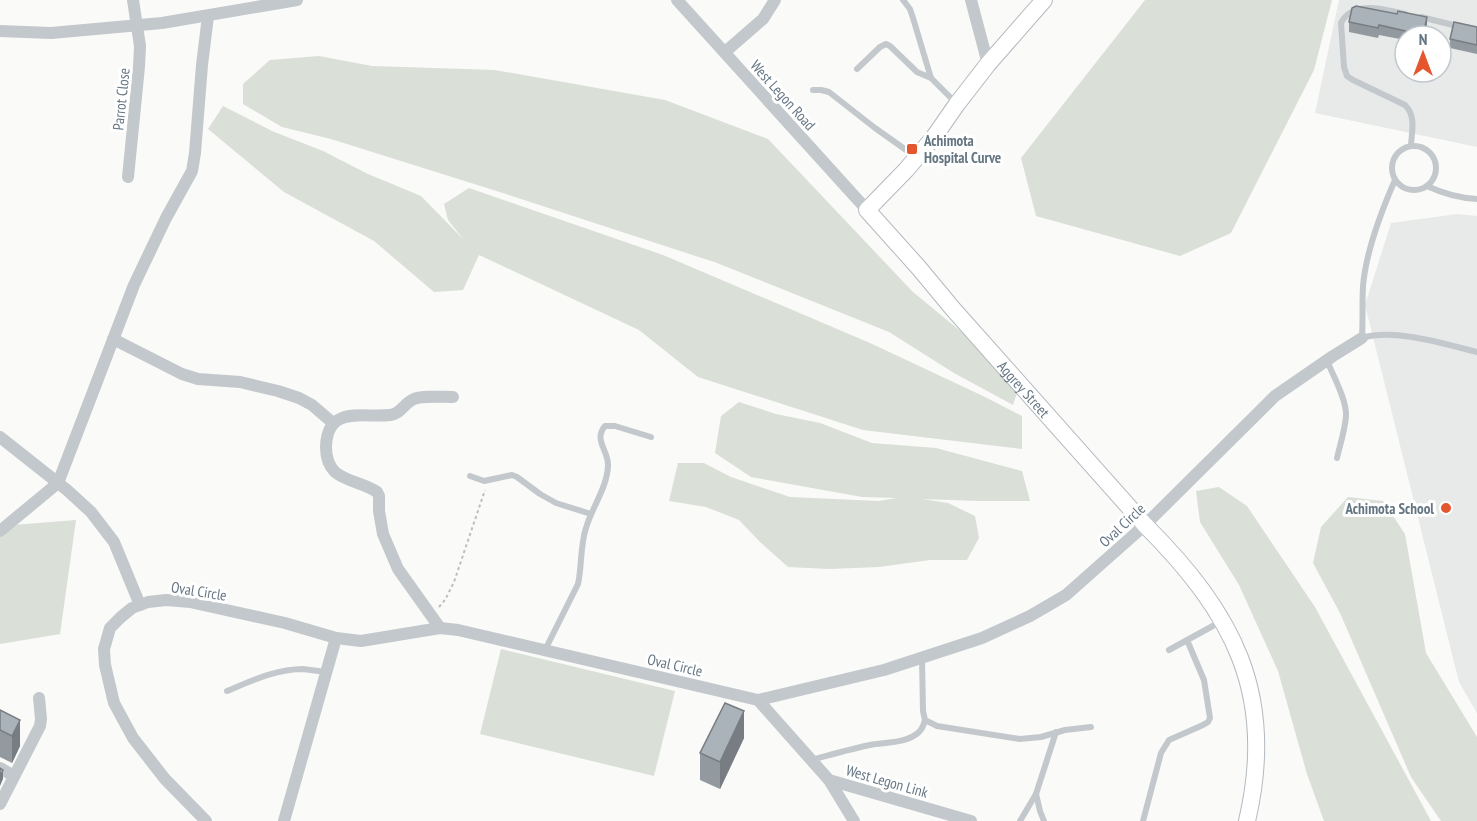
<svg xmlns="http://www.w3.org/2000/svg" width="1477" height="821" viewBox="0 0 1477 821" font-family="'PT Sans Narrow',sans-serif">
<style>
.built{fill:#e8e9e9;fill-rule:evenodd}
.green{fill:#dadfd7}
.lines{fill:none;stroke-linecap:round;stroke-linejoin:round}
.secondary-casing{stroke:#b3babf;stroke-width:18}
.path{stroke:#bbbfc2;stroke-width:2;stroke-dasharray:3 3;stroke-linecap:butt}
.lane{stroke:#c3c8cc;stroke-width:6}
.street{stroke:#c3c8cc;stroke-width:12}
.secondary{stroke:#fff;stroke-width:16}
.wall{fill:#929a9f}
.shaded-wall{fill:#777d82}
.building{fill:#aab3b9;stroke:#777d82;stroke-width:1.5}
.poi-dot{fill:#e4572e;stroke:#fff;stroke-width:2}
.labels{text-anchor:middle;dominant-baseline:central;stroke-width:6;stroke-linejoin:round;paint-order:stroke}
.street-label{font-size:15px;fill:#657683;stroke:#fff}
.poi-label{font-size:15px;font-weight:bold;fill:#657683;stroke:#fff;text-anchor:start}
</style>
<rect width="100%" height="100%" fill="#fafaf8"/>
<g class="built">
<path d="M 1339,0 L 1477,0 L 1477,147 L 1315,113 ZM 1405,36 L 1441,36 L 1441,72 L 1405,72 Z"/>
<polygon points="1457,214 1477,216 1477,713 1459,682 1365,305 1391,223"/>
</g>
<g class="green">
<polygon points="1145,0 1332,0 1314,70 1231,233 1180,256 1036,216 1021,158"/>
<polygon points="319,56 372,66 495,70 665,100 768,139 913,292 970,339 1019,387 1013,405 954,373 889,332 717,263 506,194 331,139 282,127 243,104 243,84 270,60"/>
<polygon points="223,106 272,131 323,151 368,174 421,196 464,240 448,220 444,204 469,188 663,255 870,343 983,396 1022,416 1022,449 863,430 698,377 639,330 479,255 463,290 434,292 374,241 284,192 208,129"/>
<polygon points="739,402 776,414 820,423 872,443 936,448 1022,471 1030,501 979,501 922,499 948,503 975,516 979,538 967,560 930,560 879,567 829,569 788,567 760,542 739,520 706,507 669,501 678,463 704,463 731,477 790,497 879,501 896,498 862,497 751,477 715,453 721,416"/>
<polygon points="1219,487 1247,506 1315,607 1431,821 1324,821 1307,774 1278,671 1239,585 1200,522 1196,491"/>
<polygon points="1348,497 1383,501 1405,534 1426,653 1477,737 1477,821 1441,821 1411,777 1340,613 1313,563 1321,527"/>
<polygon points="76,520 60,634 0,644 0,526"/>
<polygon points="501,649 675,691 654,776 480,734"/>
</g>
<g class="lines">
<g class="secondary-casing">
<g id="secondary">
<path id="s1" d="M 1044,0 L 988,64 L 957,104 L 934,137 L 906,170 L 867,210 L 919,268 L 953,309 L 1145,525 C 1233,613 1277,694 1247,821"/>
</g>
</g>
<polyline class="path" points="439,607 445,600 454,582 485,490"/>
<g class="lane">
<polyline points="903,0 910,9 913,18 931,78 956,103"/>
<path d="M 1405,14 C 1384,9 1353,0 1341,23 L 1344,67 L 1347,76 L 1353,80 L 1405,105 C 1416,116 1412,130 1411,145"/>
<polyline points="1421,17 1461,27"/>
<polyline points="857,69 880,47 886,44 890,46 917,72 931,78"/>
<polyline points="813,90 821,90 829,92 875,128 916,157"/>
<circle cx="1414" cy="168" r="22"/>
<path d="M 1395,180 C 1381,212 1366,251 1363,286 C 1362,303 1363,321 1362,338 C 1395,328 1444,344 1477,352"/>
<path d="M 1427,186 C 1444,194 1459,198 1477,199"/>
<path d="M 1327,361 C 1333,375 1347,401 1346,416 C 1345,430 1340,445 1337,458"/>
<polyline points="470,476 484,481 512,475 517,477 540,494 556,503 591,514"/>
<path d="M 545,650 L 578,584 C 582,566 580,546 586,528 C 592,507 607,488 608,466 C 609,451 593,440 605,426 L 615,426 L 651,437"/>
<polyline points="1169,650 1220,622"/>
<polyline points="922,658 923,711 925,720 937,726 1020,739 1041,737 1065,730 1091,727"/>
<path d="M 227,691 C 251,681 276,669 303,669 C 311,670 319,671 326,672"/>
<path d="M 811,760 C 830,755 850,749 870,745 C 885,742 906,744 919,732 C 922,729 924,724 925,720"/>
<polyline points="1036,794 1040,811 1044,821"/>
<polyline points="1020,821 1036,794 1056,732"/>
<polyline points="1143,821 1161,753 1169,740 1203,725 1208,722 1210,718 1204,680 1187,640"/>
</g>
<g class="street">
<polyline points="677,0 867,210"/>
<polyline points="971,0 988,64"/>
<polyline points="0,31 51,33 162,23 297,0"/>
<polyline points="725,52 763,19 775,0"/>
<polyline points="128,177 139,67 140,46 133,0"/>
<polyline points="113,339 182,374 198,379 240,382 278,391 299,398 312,405 333,423"/>
<polyline points="0,437 67,490 91,512 114,542 140,605"/>
<polyline points="0,531 58,483 134,285 166,218 192,171 195,153 202,65 208,16"/>
<path d="M 440,628 L 398,569 L 383,534 L 379,511 L 379,496 L 377,492 C 364,483 347,482 335,472 C 328,465 326,456 326,447 C 327,405 362,418 390,415 C 400,414 403,405 412,400 C 420,395 443,397 453,397"/>
<polyline points="758,700 829,780 971,821"/>
<polyline points="0,768 14,776"/>
<polyline points="829,780 854,821"/>
<polyline points="0,804 40,726 41,719 39,698"/>
<polyline points="206,821 165,779 133,738 114,703 105,665 104,649 110,628 121,617 132,608 148,602 166,600 190,602 285,623 336,638 361,641 440,628 458,630 758,700 884,670 982,638 1030,616 1066,595 1145,525 1275,396 1333,356 1362,338"/>
<polyline points="284,821 336,638"/>
</g>
<use href="#secondary" class="secondary"/>
</g>
<g class="wall">
<polygon points="1349,22 1427,27 1425,36 1405,36 1405,40 1379,35 1378,38 1349,32"/>
<polygon points="1477,27 1477,54 1450,48 1450,39"/>
<polygon points="0,710 20,746 12,763 0,757"/>
<polygon points="744,738 720,789 700,780 700,753"/>
</g>
<g class="shaded-wall">
<polygon points="1427,17 1427,27 1425,36 1423,36"/>
<polygon points="744,711 744,738 720,789 720,762"/>
<polygon points="20,720 20,746 12,763 12,736"/>
<polygon points="3,770 3,779 0,786 0,777"/>
</g>
<g class="building">
<polygon points="1356,6 1397,14 1398,11 1427,17 1423,35 1379,25 1378,28 1349,22 1352,8"/>
<polygon points="1454,22 1477,27 1477,45 1450,39"/>
<polygon points="725,703 744,711 720,762 700,753"/>
<polygon points="0,710 20,720 12,736 0,730"/>
<polygon points="0,768 3,770 0,777"/>
</g>
<g class="poi-dot">
<rect x="906" y="143" width="12" height="12" rx="3"/>
<circle cx="1446" cy="508" r="6"/>
</g>
<g class="labels">
<g class="street-label">
<text transform="translate(783 95) rotate(48)">West Legon Road</text>
<text transform="translate(121 99) rotate(-84)">Parrot Close</text>
<text stroke="none"><textPath href="#s1" startOffset="513">Aggrey Street</textPath></text>
<text transform="translate(1122 525) rotate(-43)">Oval Circle</text>
<text transform="translate(199 591) rotate(9)">Oval Circle</text>
<text transform="translate(675 665) rotate(13)">Oval Circle</text>
<text transform="translate(887 781) rotate(16)">West Legon Link</text>
</g>
<g class="poi-label">
<text x="924" y="140">Achimota<tspan x="924" dy="17">Hospital Curve</tspan></text>
<text x="1434" y="508" text-anchor="end">Achimota School</text>
</g>
</g>
<g transform="translate(1423 54)"><circle r="28" fill="#ffffff" stroke="#c1c8cd" stroke-width="1.5"/>
<path d="M0-4.5L10 22L0 15L-10 22Z" fill="#e4572e"/>
<text y="-9" font-size="16" font-weight="bold" text-anchor="middle" fill="#657683">N</text>
</g>
</svg>
